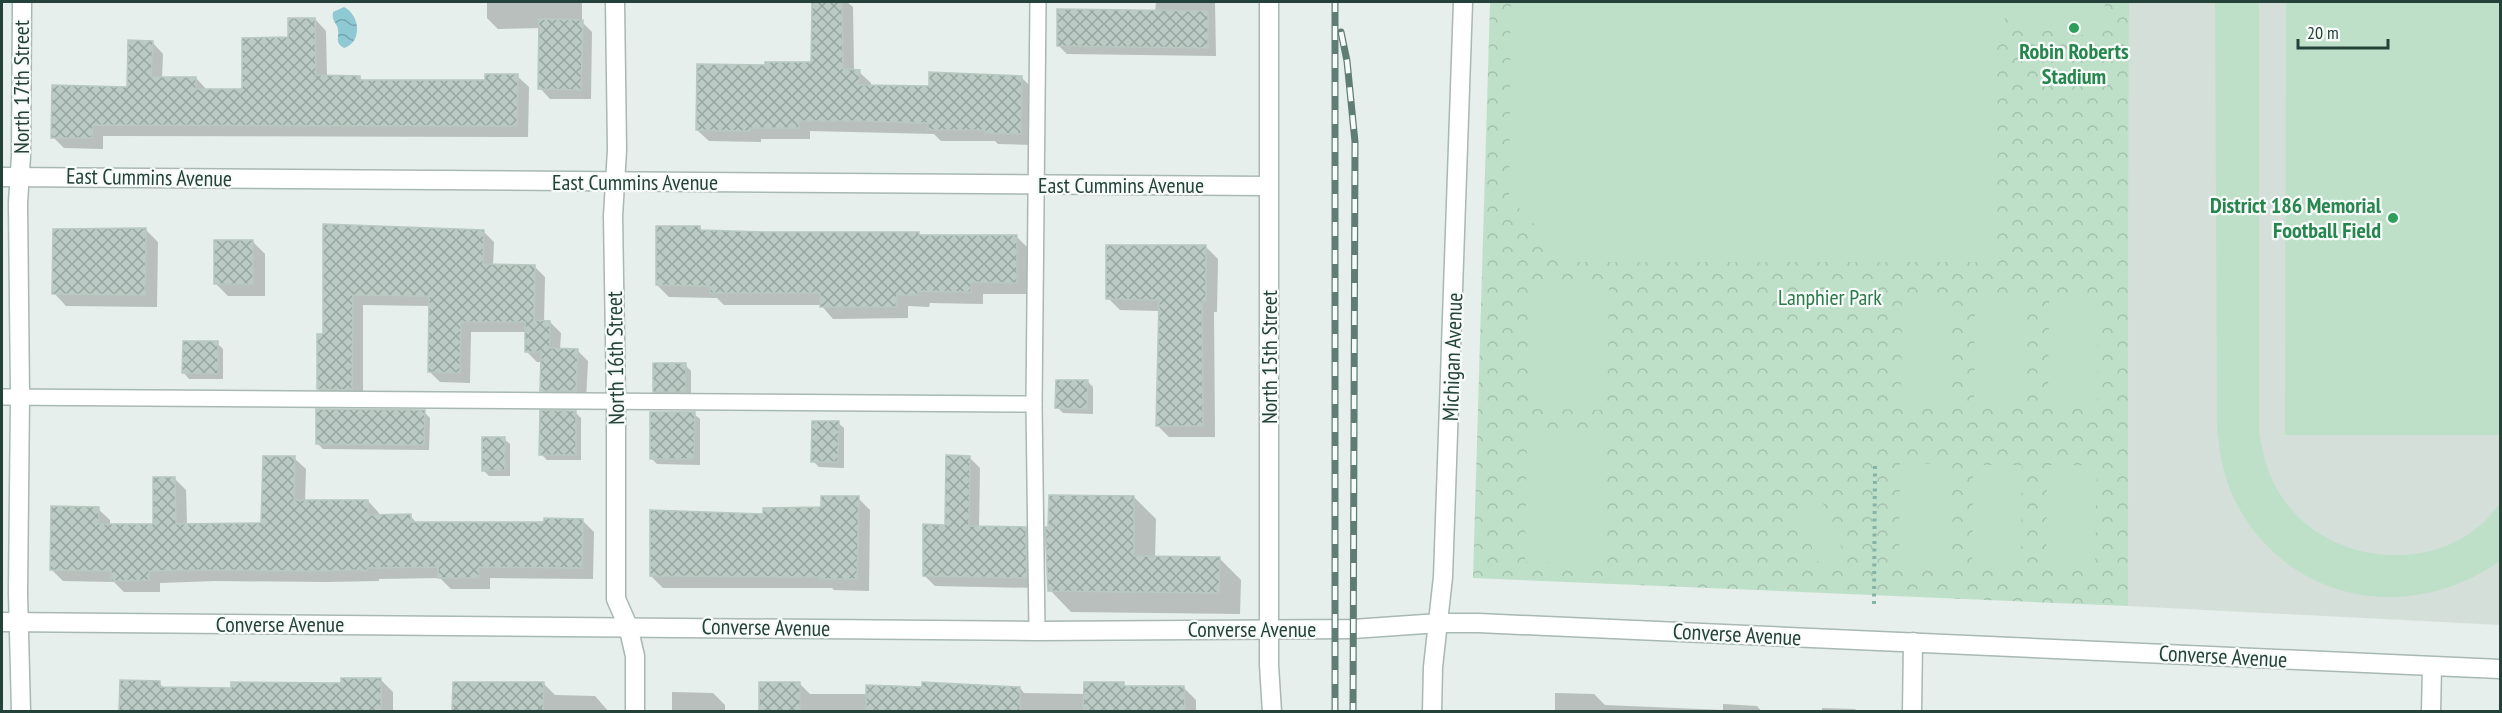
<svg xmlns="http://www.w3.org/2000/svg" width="2502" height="713" viewBox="0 0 2502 713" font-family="'PT Sans Narrow',sans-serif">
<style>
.built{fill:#d4dfda}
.park{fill:url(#park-crowns)}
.pitch{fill:#bfe0c8}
.water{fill:url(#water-waves)}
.shadow{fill:#0003}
.building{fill:url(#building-cross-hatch);stroke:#b8c9c2;stroke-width:1.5}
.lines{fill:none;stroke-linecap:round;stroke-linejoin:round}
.lane-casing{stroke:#a8b8b2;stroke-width:18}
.street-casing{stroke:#a8b8b2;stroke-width:21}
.path{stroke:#86b3a5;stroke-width:4;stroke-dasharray:3 4.5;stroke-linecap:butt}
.lane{stroke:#fff;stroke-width:15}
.street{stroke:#fff;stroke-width:18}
.rail-casing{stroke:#5f7d75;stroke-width:7}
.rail{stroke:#f7fbf9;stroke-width:4.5;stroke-dasharray:14;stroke-linecap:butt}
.leisure-dot{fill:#2e9e5b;stroke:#f7fbf9;stroke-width:2}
.labels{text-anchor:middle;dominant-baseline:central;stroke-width:4.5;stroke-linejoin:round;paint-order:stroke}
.leisure-label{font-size:22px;font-weight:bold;fill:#27864d;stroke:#f7fbf9}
.street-label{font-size:22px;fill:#24423a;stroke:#f7fbf9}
.park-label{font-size:22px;fill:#2d7a4b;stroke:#f7fbf9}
</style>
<defs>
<pattern id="park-crowns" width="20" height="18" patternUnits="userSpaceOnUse" patternTransform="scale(1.5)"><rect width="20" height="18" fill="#bfe0c8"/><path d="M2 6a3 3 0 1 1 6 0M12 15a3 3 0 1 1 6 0" fill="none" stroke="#a4c1ad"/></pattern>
<pattern id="water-waves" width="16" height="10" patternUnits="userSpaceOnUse" patternTransform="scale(1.5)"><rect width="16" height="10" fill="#8ec9d4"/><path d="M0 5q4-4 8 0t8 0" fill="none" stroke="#74a5ad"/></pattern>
<pattern id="building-cross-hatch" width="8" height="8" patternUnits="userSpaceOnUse" patternTransform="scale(1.5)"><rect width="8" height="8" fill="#bbcac4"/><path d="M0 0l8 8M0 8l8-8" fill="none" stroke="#98a6a0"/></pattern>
</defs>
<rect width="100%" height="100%" fill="#e6efeb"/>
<polygon class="built" points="2129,2 2500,2 2500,625 2128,606"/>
<polygon class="park" points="1490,2 2129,2 2128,606 1473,578"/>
<g class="pitch">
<polygon points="1511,2 2106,2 2095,38 2005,18 1995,51 1993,262 1569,262 1509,197"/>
<path d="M 2215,2 L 2259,2 L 2259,432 C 2263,456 2269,480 2284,500 C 2333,570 2451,576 2500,503 L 2500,561 C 2410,625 2287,603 2235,501 C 2224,479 2220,454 2217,430 Z"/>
<polygon points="2286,2 2500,2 2500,435 2285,435"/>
<polygon points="1532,284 1609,285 1607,410 1530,409"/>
<polygon points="1902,300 1951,300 1950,405 1901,405"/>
<polygon points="1975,300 2025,301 2023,406 1974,406"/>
<polygon points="2049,301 2098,301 2097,406 2048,406"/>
<polygon points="1527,434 1607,435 1605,563 1525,562"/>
<polygon points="1900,463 1949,464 1948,570 1899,569"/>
<polygon points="1973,465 2022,465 2021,570 1972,570"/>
<polygon points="2047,465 2097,465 2095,571 2046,570"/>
<polygon points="1822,501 1845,556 1820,566 1797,512"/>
</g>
<path class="water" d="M 344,7 C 360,15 363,42 344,48 C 333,42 341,36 337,26 C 334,20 332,20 333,12 Z"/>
<g class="shadow">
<polygon points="487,2 582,2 582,22 592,32 591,99 550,99 540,88 541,28 498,29 487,18"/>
<polygon points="813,2 847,2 853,7 854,71 859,72 871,83 871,87 930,88 1021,77 1033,89 1032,145 998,144 995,141 941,141 934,134 810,131 810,139 761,139 761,142 709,141 697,130 766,67 813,64"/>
<polygon points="1156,2 1215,2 1216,56 1067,54 1058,45 1155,12"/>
<polygon points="315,19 326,31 327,77 359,77 363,81 486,82 517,76 529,87 528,137 103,136 103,149 64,148 53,137 128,88 152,42 163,54 162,78 196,78 207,90 243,91 289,39"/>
<polygon points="325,225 483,231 494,242 493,266 534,266 545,277 544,322 550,322 561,333 560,350 577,350 588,361 586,401 553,401 542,390 542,362 537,362 526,351 526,332 471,332 470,383 440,382 430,372 430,306 363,305 363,400 329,400 318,389 324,336"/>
<polygon points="700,228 704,232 1017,237 1029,249 1029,294 983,294 983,304 930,303 929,307 908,306 908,318 833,319 821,305 724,305 717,298 669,297 657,285"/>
<polygon points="146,230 158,242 157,307 66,306 54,293"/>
<polygon points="253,242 265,254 265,296 228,296 216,284"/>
<polygon points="1206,247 1218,259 1217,312 1214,312 1215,437 1169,437 1157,425 1160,311 1120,310 1108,298"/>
<polygon points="217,343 223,349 223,379 189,379 184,373"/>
<polygon points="685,365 691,371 691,397 660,397 654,391"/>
<polygon points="1087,381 1093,387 1093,414 1063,413 1057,407"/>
<polygon points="424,412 430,418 429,450 323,449 317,443"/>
<polygon points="575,412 581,418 581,460 547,460 541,454"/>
<polygon points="694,414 700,419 700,465 657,464 651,458"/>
<polygon points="838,423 844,428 844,468 819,467 813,461"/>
<polygon points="504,439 510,444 510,476 489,476 483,470"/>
<polygon points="969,457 980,468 979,528 1025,528 1036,539 1037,588 935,586 924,575 946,526"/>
<polygon points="294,458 306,469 305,502 368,501 379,513 379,516 410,516 418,524 545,524 582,520 594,532 593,579 490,578 490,589 451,589 440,578 379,579 379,581 324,582 215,581 160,583 160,592 124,592 114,582 63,581 52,570 98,509 110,520 110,526 155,525 175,479 186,490 187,525 263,524"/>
<polygon points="1134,497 1156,519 1155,558 1219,558 1241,580 1240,614 1071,612 1050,590"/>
<polygon points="858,498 870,510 869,591 834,590 832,588 663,588 651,576 764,516 822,509"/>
<polygon points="381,680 393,692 393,712 121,712 121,682 159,683 165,689 232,690"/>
<polygon points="761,683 799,683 810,694 868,694 1020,688 1024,693 1085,694 1123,684 1127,688 1184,688 1196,700 1196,712 760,712"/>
<polygon points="454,684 544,684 555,695 595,696 609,712 454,712"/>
<polygon points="672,692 713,693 725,705 725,712 672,712"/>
<polygon points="1555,693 1594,694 1605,705 1723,710 1723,704 1757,706 1762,712 1555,712"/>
<polygon points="1822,708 1855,709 1858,712 1822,712"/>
</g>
<g class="building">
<polygon points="812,2 842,2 843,69 860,70 859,85 929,86 929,72 1022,76 1021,134 985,133 985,130 928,130 928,123 858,121 799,121 799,128 750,128 750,131 696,130 697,64 765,65 765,62 811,62"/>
<polygon points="1057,9 1208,11 1208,48 1057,46"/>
<polygon points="288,18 315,18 316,75 360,76 360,80 485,80 485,74 518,74 517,126 93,125 92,138 51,138 52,85 127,87 128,40 153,41 151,77 196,77 196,89 242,89 242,38 288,37"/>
<polygon points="539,19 583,20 581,90 538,89"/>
<polygon points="323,224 484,230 483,264 535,265 534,320 550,321 550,348 578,349 576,391 540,391 541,352 525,352 525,322 461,322 460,373 428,372 429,296 353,295 352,390 317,389 317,334 323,334"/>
<polygon points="656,226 700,226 700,230 766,232 919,232 919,235 1017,235 1017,283 971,282 971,292 918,291 918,295 897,295 896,307 820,307 820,293 710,293 710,286 656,285"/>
<polygon points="146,228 145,295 52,294 53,229"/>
<rect x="214" y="240" width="39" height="44"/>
<polygon points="1106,245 1206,245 1206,301 1202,301 1203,426 1156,426 1159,300 1106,299"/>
<polygon points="183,341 218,341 218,374 182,373"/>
<rect x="653" y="363" width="33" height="29"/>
<polygon points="1056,380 1088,380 1087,409 1055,408"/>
<polygon points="316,409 425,410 424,445 316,444"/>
<polygon points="540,410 576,411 576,455 539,455"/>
<polygon points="650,412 695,412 694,459 650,459"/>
<polygon points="812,421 839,421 838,462 811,462"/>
<polygon points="482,437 505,437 505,470 482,471"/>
<polygon points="946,455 970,456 969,526 1026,527 1027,578 923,576 923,524 945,525"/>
<polygon points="263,456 295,456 294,500 368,500 368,515 411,514 411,522 544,522 544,518 583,519 582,568 479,567 479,578 438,578 438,567 368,568 368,570 312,571 203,570 149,571 149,580 111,581 111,571 50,570 51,506 99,507 99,524 153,524 153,477 175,477 176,524 261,523"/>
<polygon points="1049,495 1134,496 1134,556 1220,557 1219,593 1048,591 1045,527 1048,527"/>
<polygon points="821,496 859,496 857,579 820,579 820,577 650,576 650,510 763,514 763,508 821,507"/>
<polygon points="341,678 381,678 381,711 119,711 120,680 160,681 160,687 231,688 231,682 341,683"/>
<polygon points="453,682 544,682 543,711 452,711"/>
<rect x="759" y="682" width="41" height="29"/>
<polygon points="922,682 1020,687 1020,711 866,711 866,685 922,687"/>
<polygon points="1084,682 1124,682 1124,686 1184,686 1185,711 1083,711"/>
</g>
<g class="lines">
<g class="lane-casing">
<g id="lane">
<polyline points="2,397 1034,404"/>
<polyline points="1037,631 1034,404 1038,2"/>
</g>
</g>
<g class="street-casing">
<g id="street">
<polyline points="615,2 617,150 613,216 616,402 616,599 628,626 635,656 635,712"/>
<polyline points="1269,2 1269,665 1272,712"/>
<polyline points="2,177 1268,186"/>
<polyline points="2,622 1037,631 1353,629 1439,623 1478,623 2500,669"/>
<polyline points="21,712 18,593 20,397 18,203 21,156 22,2"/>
<polyline points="1432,712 1433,667 1443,577 1463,2"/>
<polyline points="1912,712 1913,642"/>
<polyline points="2431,712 2432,667"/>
</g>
</g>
<polyline class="path" points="1874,604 1875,462"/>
<use href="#lane" class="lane"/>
<use href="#street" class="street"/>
<g class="rail-casing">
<g id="rail">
<polyline points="1341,32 1347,61 1355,142 1353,712"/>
<polyline points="1335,712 1335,2"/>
</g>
</g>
<use href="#rail" class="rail"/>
</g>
<g class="leisure-dot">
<circle cx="2074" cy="28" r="6"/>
<circle cx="2393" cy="218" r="6"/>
</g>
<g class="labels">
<g class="leisure-label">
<text x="2074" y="51">Robin Roberts<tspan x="2074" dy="25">Stadium</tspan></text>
<text x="2381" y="205" text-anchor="end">District 186 Memorial<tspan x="2381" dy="25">Football Field</tspan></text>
</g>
<g class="street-label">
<text transform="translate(21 87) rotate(-90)">North 17th Street</text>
<text transform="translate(149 177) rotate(1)">East Cummins Avenue</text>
<text x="635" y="182">East Cummins Avenue</text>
<text x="1121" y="185">East Cummins Avenue</text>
<text transform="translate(1269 357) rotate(-90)">North 15th Street</text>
<text transform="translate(1452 357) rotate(-88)">Michigan Avenue</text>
<text transform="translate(615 358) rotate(-91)">North 16th Street</text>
<text x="280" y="624">Converse Avenue</text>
<text transform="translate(766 627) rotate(1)">Converse Avenue</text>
<text x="1252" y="629">Converse Avenue</text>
<text transform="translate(1737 634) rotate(3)">Converse Avenue</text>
<text transform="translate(2223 656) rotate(3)">Converse Avenue</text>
</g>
<g class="park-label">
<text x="1830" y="297">Lanphier Park</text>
</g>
</g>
<rect width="2502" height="713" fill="none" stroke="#24423a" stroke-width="6"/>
<path d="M2298 39v9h90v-9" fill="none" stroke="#24423a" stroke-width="3"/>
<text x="2307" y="39" font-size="18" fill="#24423a" stroke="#f7fbf9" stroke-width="4.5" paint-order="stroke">20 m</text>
</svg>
